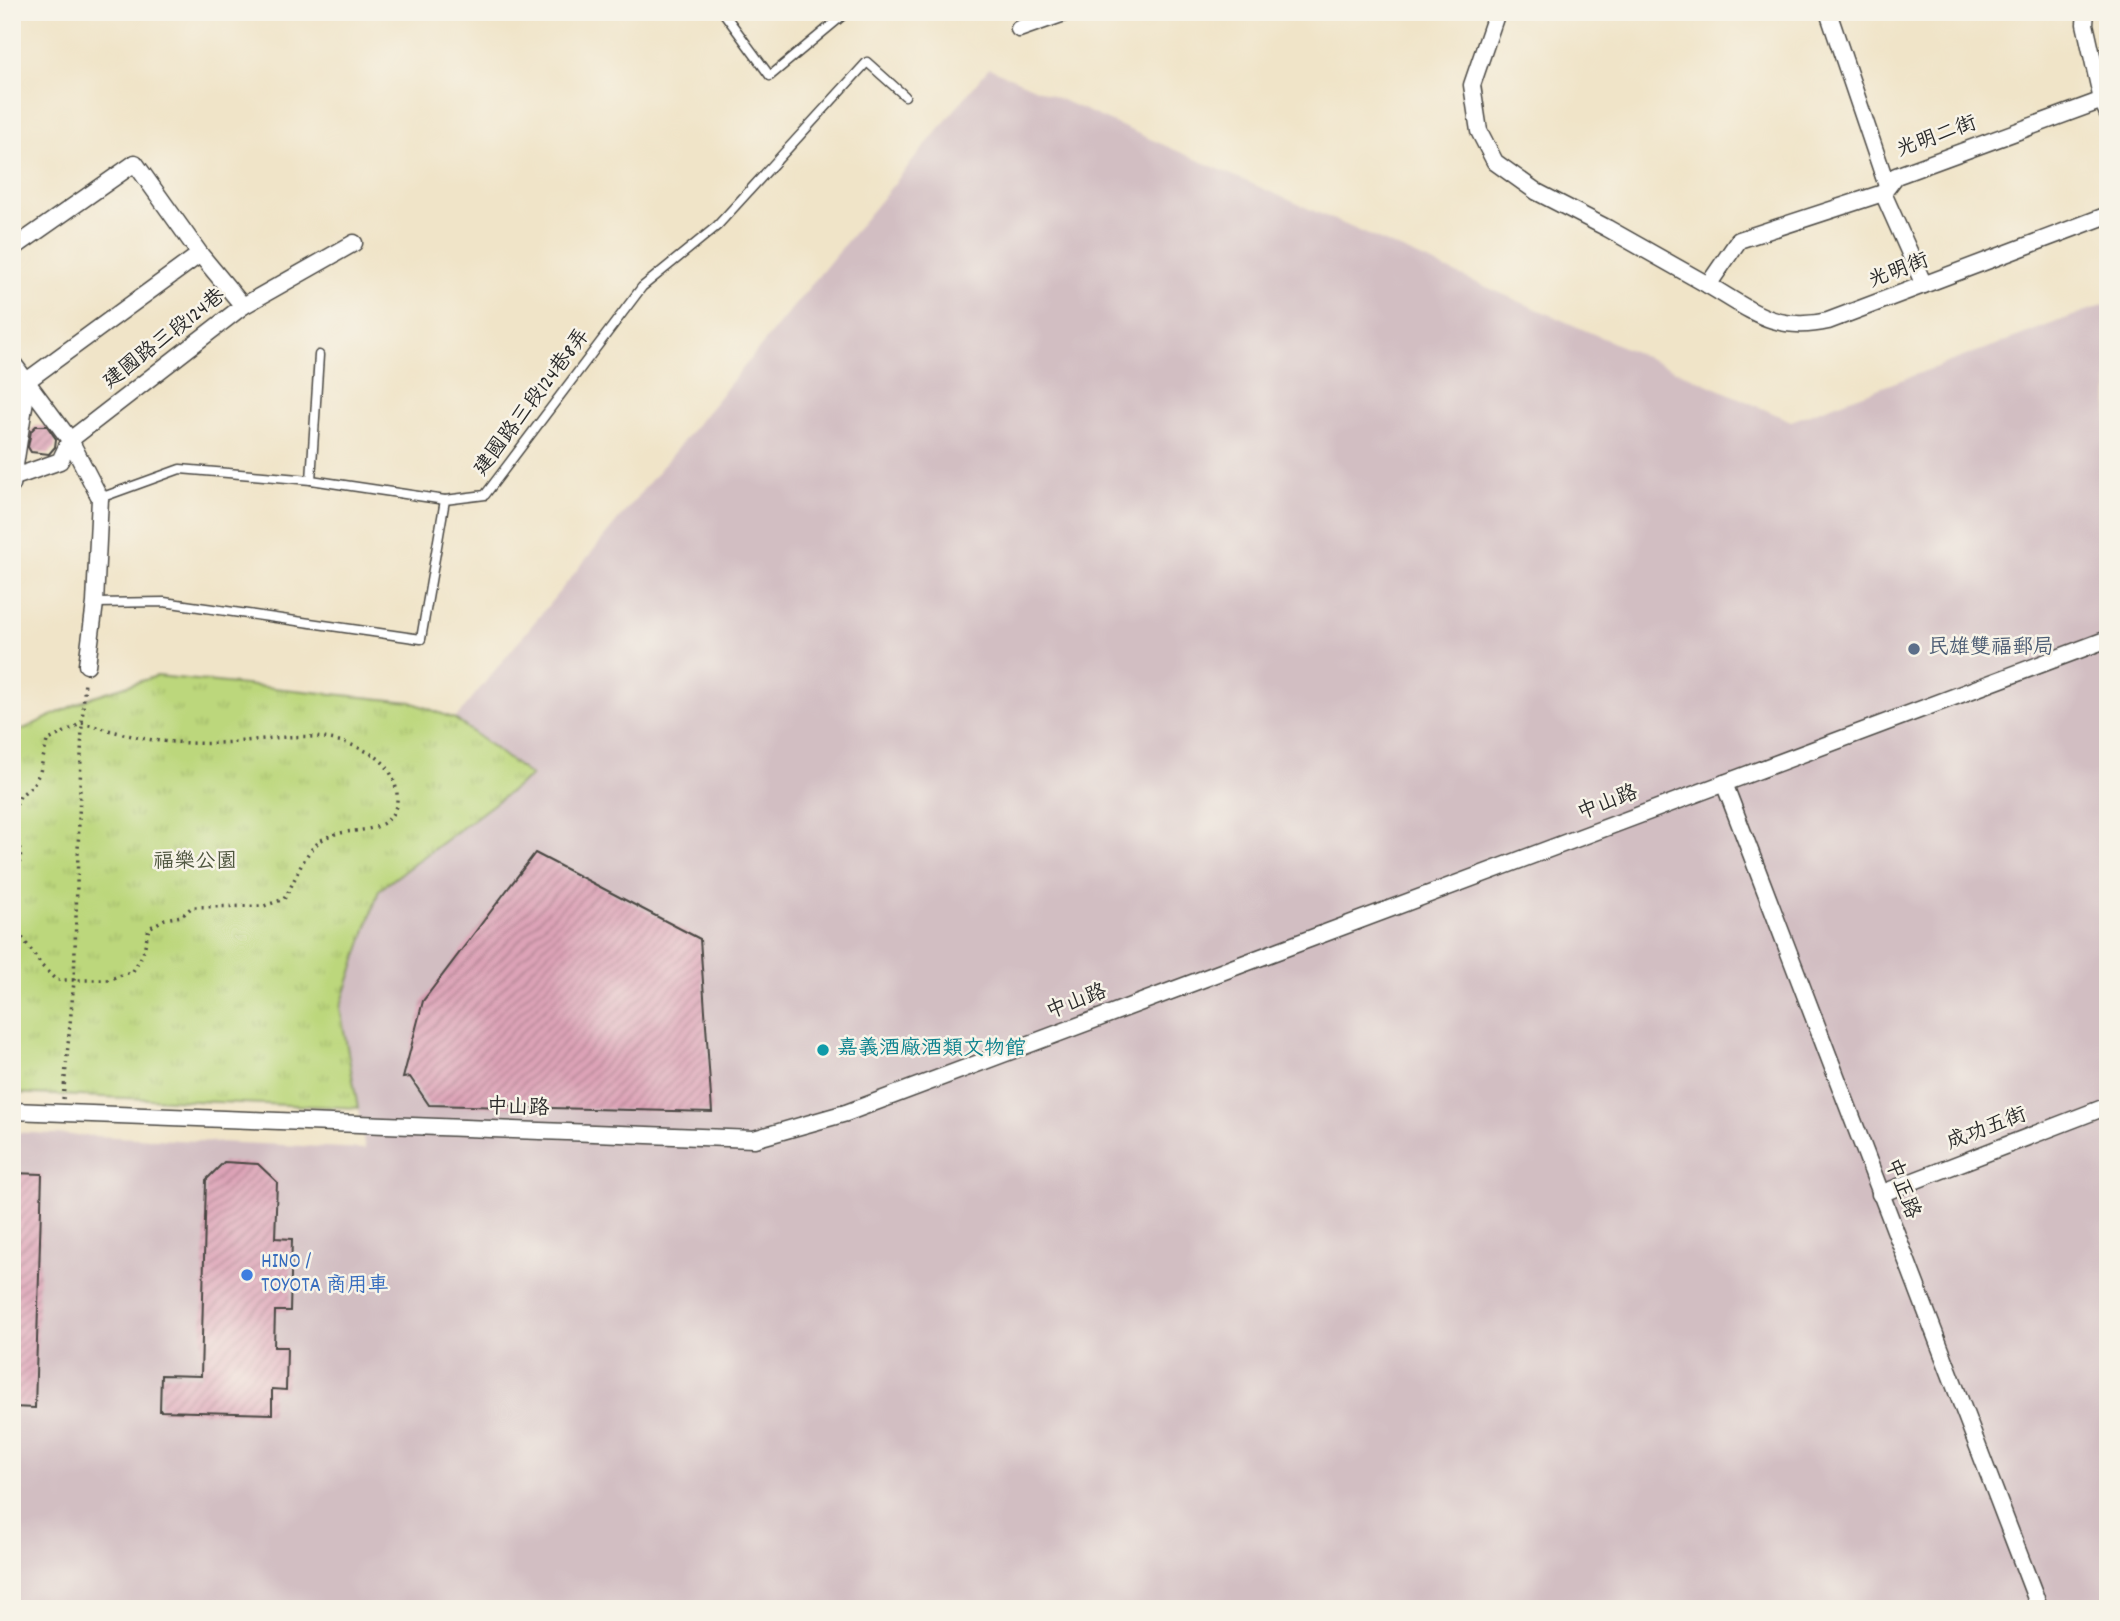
<svg xmlns="http://www.w3.org/2000/svg" width="2120" height="1621" viewBox="0 0 2120 1621" font-family="Dekko,'LXGW WenKai TC',sans-serif">
<style>
.industrial{fill:#d2bec2}
.park{fill:url(#park-tufts);stroke:#748154;stroke-width:2}
.building{fill:url(#building-hatch)}
.lines{fill:none;stroke-linecap:round;stroke-linejoin:round}
.service-casing{stroke:#494743;stroke-width:11}
.minor-casing{stroke:#494743;stroke-width:19}
.path{stroke:#494743;stroke-width:3.5;stroke-dasharray:2 5;stroke-linecap:butt}
.service{stroke:#fff;stroke-width:8}
.minor{stroke:#fff;stroke-width:16}
.service-dot{fill:#5c6f8a;stroke:#f7f3e8;stroke-width:2.5}
.culture-dot{fill:#0f9aa8;stroke:#f7f3e8;stroke-width:2.5}
.shop-dot{fill:#3f7fe0;stroke:#f7f3e8;stroke-width:2.5}
.labels{text-anchor:middle;dominant-baseline:central;stroke-width:5;stroke-linejoin:round;paint-order:stroke}
.street-label{font-size:21px;fill:#2b2b2b;stroke:#f7f3e8}
.service-label{font-size:21px;fill:#4e5e75;stroke:#f7f3e8;text-anchor:start}
.park-label{font-size:21px;fill:#4f563f;stroke:#f7f3e8}
.culture-label{font-size:21px;fill:#0d838f;stroke:#f7f3e8;text-anchor:start}
.shop-label{font-size:21px;fill:#366cbe;stroke:#f7f3e8;text-anchor:start}
</style>
<defs>
<pattern id="park-tufts" width="24" height="20" patternUnits="userSpaceOnUse" patternTransform="scale(1.75)"><rect width="24" height="20" fill="#bcd77c"/><path d="M3 7l-1-3M5 7V3M7 7l1-3M15 17l-1-3M17 17v-4M19 17l1-3" fill="none" stroke="#a2b96b"/></pattern>
<pattern id="building-hatch" width="6" height="6" patternUnits="userSpaceOnUse" patternTransform="scale(1.75)"><rect width="6" height="6" fill="#dda3b7"/><path d="M-1 1l2-2M0 6l6-6M5 7l2-2" fill="none" stroke="#b38595"/></pattern>
</defs>
<rect width="100%" height="100%" fill="#f7f3e8"/>
<filter id="ink" filterUnits="userSpaceOnUse"><feTurbulence type="fractalNoise" baseFrequency=".0143" numOctaves="2"/><feDisplacementMap in="SourceGraphic" scale="14" xChannelSelector="R" yChannelSelector="G"/><feConvolveMatrix kernelMatrix="1 2 1 2 8 2 1 2 1" color-interpolation-filters="sRGB"/></filter>
<filter id="wash" filterUnits="userSpaceOnUse"><feTurbulence type="fractalNoise" baseFrequency=".00686" numOctaves="4" result="noise"/><feDisplacementMap in="SourceGraphic" scale="28" xChannelSelector="R" yChannelSelector="G"/><feGaussianBlur stdDeviation="1.57" result="paint"/><feColorMatrix in="noise" values="0 0 0 0 0 0 0 0 0 0 0 0 0 0 0 0 0 1.4 0 .05"/><feComposite in="paint" operator="in"/></filter>
<g filter="url(#wash)">
<rect width="100%" height="100%" fill="#f0e4c8"/>
<polygon class="industrial" points="989,68 1791,421 2108,303 2108,1609 12,1609 12,1132 365,1149 340,1008 379,890 531,776 455,719"/>
<polygon class="park" points="157,676 411,702 455,719 531,776 379,890 340,1008 358,1108 12,1093 12,737 21,730 94,696"/>
<g id="blocks">
<g class="building">
<polygon points="36,426 47,426 56,439 55,447 49,454 31,452 28,447 31,431"/>
<polygon points="535,853 700,939 712,1112 429,1105 410,1077 403,1078 423,1001"/>
<polygon points="224,1162 258,1164 277,1182 275,1238 292,1239 290,1311 275,1311 274,1347 287,1347 286,1390 272,1389 272,1414 160,1411 161,1375 201,1376 206,1180"/>
<polygon points="12,1173 42,1174 35,1408 12,1407"/>
</g>
</g>
</g>
<g filter="url(#ink)">
<use href="#blocks" fill-opacity="0" stroke="#494743" stroke-width="2"/>
<g class="lines">
<g class="service-casing">
<g id="service">
<polyline points="723,12 770,76 847,12"/>
<polyline points="311,480 319,355"/>
<polyline points="100,498 180,469 311,480 445,500"/>
<polyline points="95,603 164,602 421,639 445,500 485,495 642,287 717,226 867,62 905,96"/>
</g>
</g>
<g class="minor-casing">
<g id="minor">
<polyline points="1497,12 1472,85 1479,131 1495,162 1537,192 1607,228 1708,285 1739,240 1883,193"/>
<polyline points="1828,12 1887,186"/>
<polyline points="2086,12 2085,24 2102,100 2108,114"/>
<polyline points="1019,29 1067,12"/>
<polyline points="12,249 135,163 200,254 243,306"/>
<path d="M 1708,285 C 1751,310 1775,333 1828,321 L 2108,215"/>
<polyline points="1924,285 1883,193 1896,176 2108,98"/>
<polyline points="12,362 70,440 100,498 95,603 87,665"/>
<polyline points="28,380 200,254"/>
<polyline points="12,478 60,461 70,440 243,306 354,243"/>
<polyline points="12,485 28,380"/>
<polyline points="1724,783 2040,1609"/>
<polyline points="12,1111 754,1139 846,1113 2108,639"/>
<polyline points="1880,1194 2108,1106"/>
</g>
</g>
<g class="path">
<path d="M 12,825 L 14,811 L 20,796 L 33,785 L 40,772 L 47,741 L 82,723 C 113,731 143,741 175,742 C 189,743 204,744 218,743 C 266,741 313,727 359,748 C 375,755 387,762 393,779 C 397,788 399,799 395,809 C 383,838 346,826 325,838 C 303,850 297,879 284,899 L 264,906 L 192,907 L 182,916 L 165,919 L 149,928 L 143,954 L 133,971 L 108,980 L 56,980 L 42,966 L 12,923"/>
<polyline points="12,828 19,843 21,860 12,871"/>
<polyline points="63,1099 74,981 82,723 85,681"/>
</g>
<use href="#service" class="service"/>
<use href="#minor" class="minor"/>
</g>
</g>
<circle class="service-dot" cx="1914" cy="649" r="7"/>
<circle class="culture-dot" cx="823" cy="1050" r="7"/>
<circle class="shop-dot" cx="247" cy="1275" r="7"/>
<g class="labels">
<g class="street-label">
<text transform="translate(1937 138) rotate(-20)">光明二街</text>
<text transform="translate(1899 272) rotate(-21)">光明街</text>
<text transform="translate(165 340) rotate(-38)">建國路三段124巷</text>
<text transform="translate(533 403) rotate(-53)">建國路三段124巷8弄</text>
<text transform="translate(1608 804) rotate(-21)">中山路</text>
<text transform="translate(1077 1003) rotate(-21)">中山路</text>
<text transform="translate(518 1109) rotate(2)">中山路</text>
<text transform="translate(1987 1130) rotate(-21)">成功五街</text>
<text transform="translate(1901 1189) rotate(69)">中正路</text>
</g>
<g class="service-label">
<text x="1928" y="649">民雄雙福郵局</text>
</g>
<g class="park-label">
<text x="195" y="863">福樂公園</text>
</g>
<g class="culture-label">
<text x="837" y="1050">嘉義酒廠酒類文物館</text>
</g>
<g class="shop-label">
<text x="261" y="1263">HINO /<tspan x="261" dy="24">TOYOTA 商用車</tspan></text>
</g>
</g>
<rect width="2120" height="1621" fill="none" stroke="#f7f3e8" stroke-width="42"/>
</svg>
